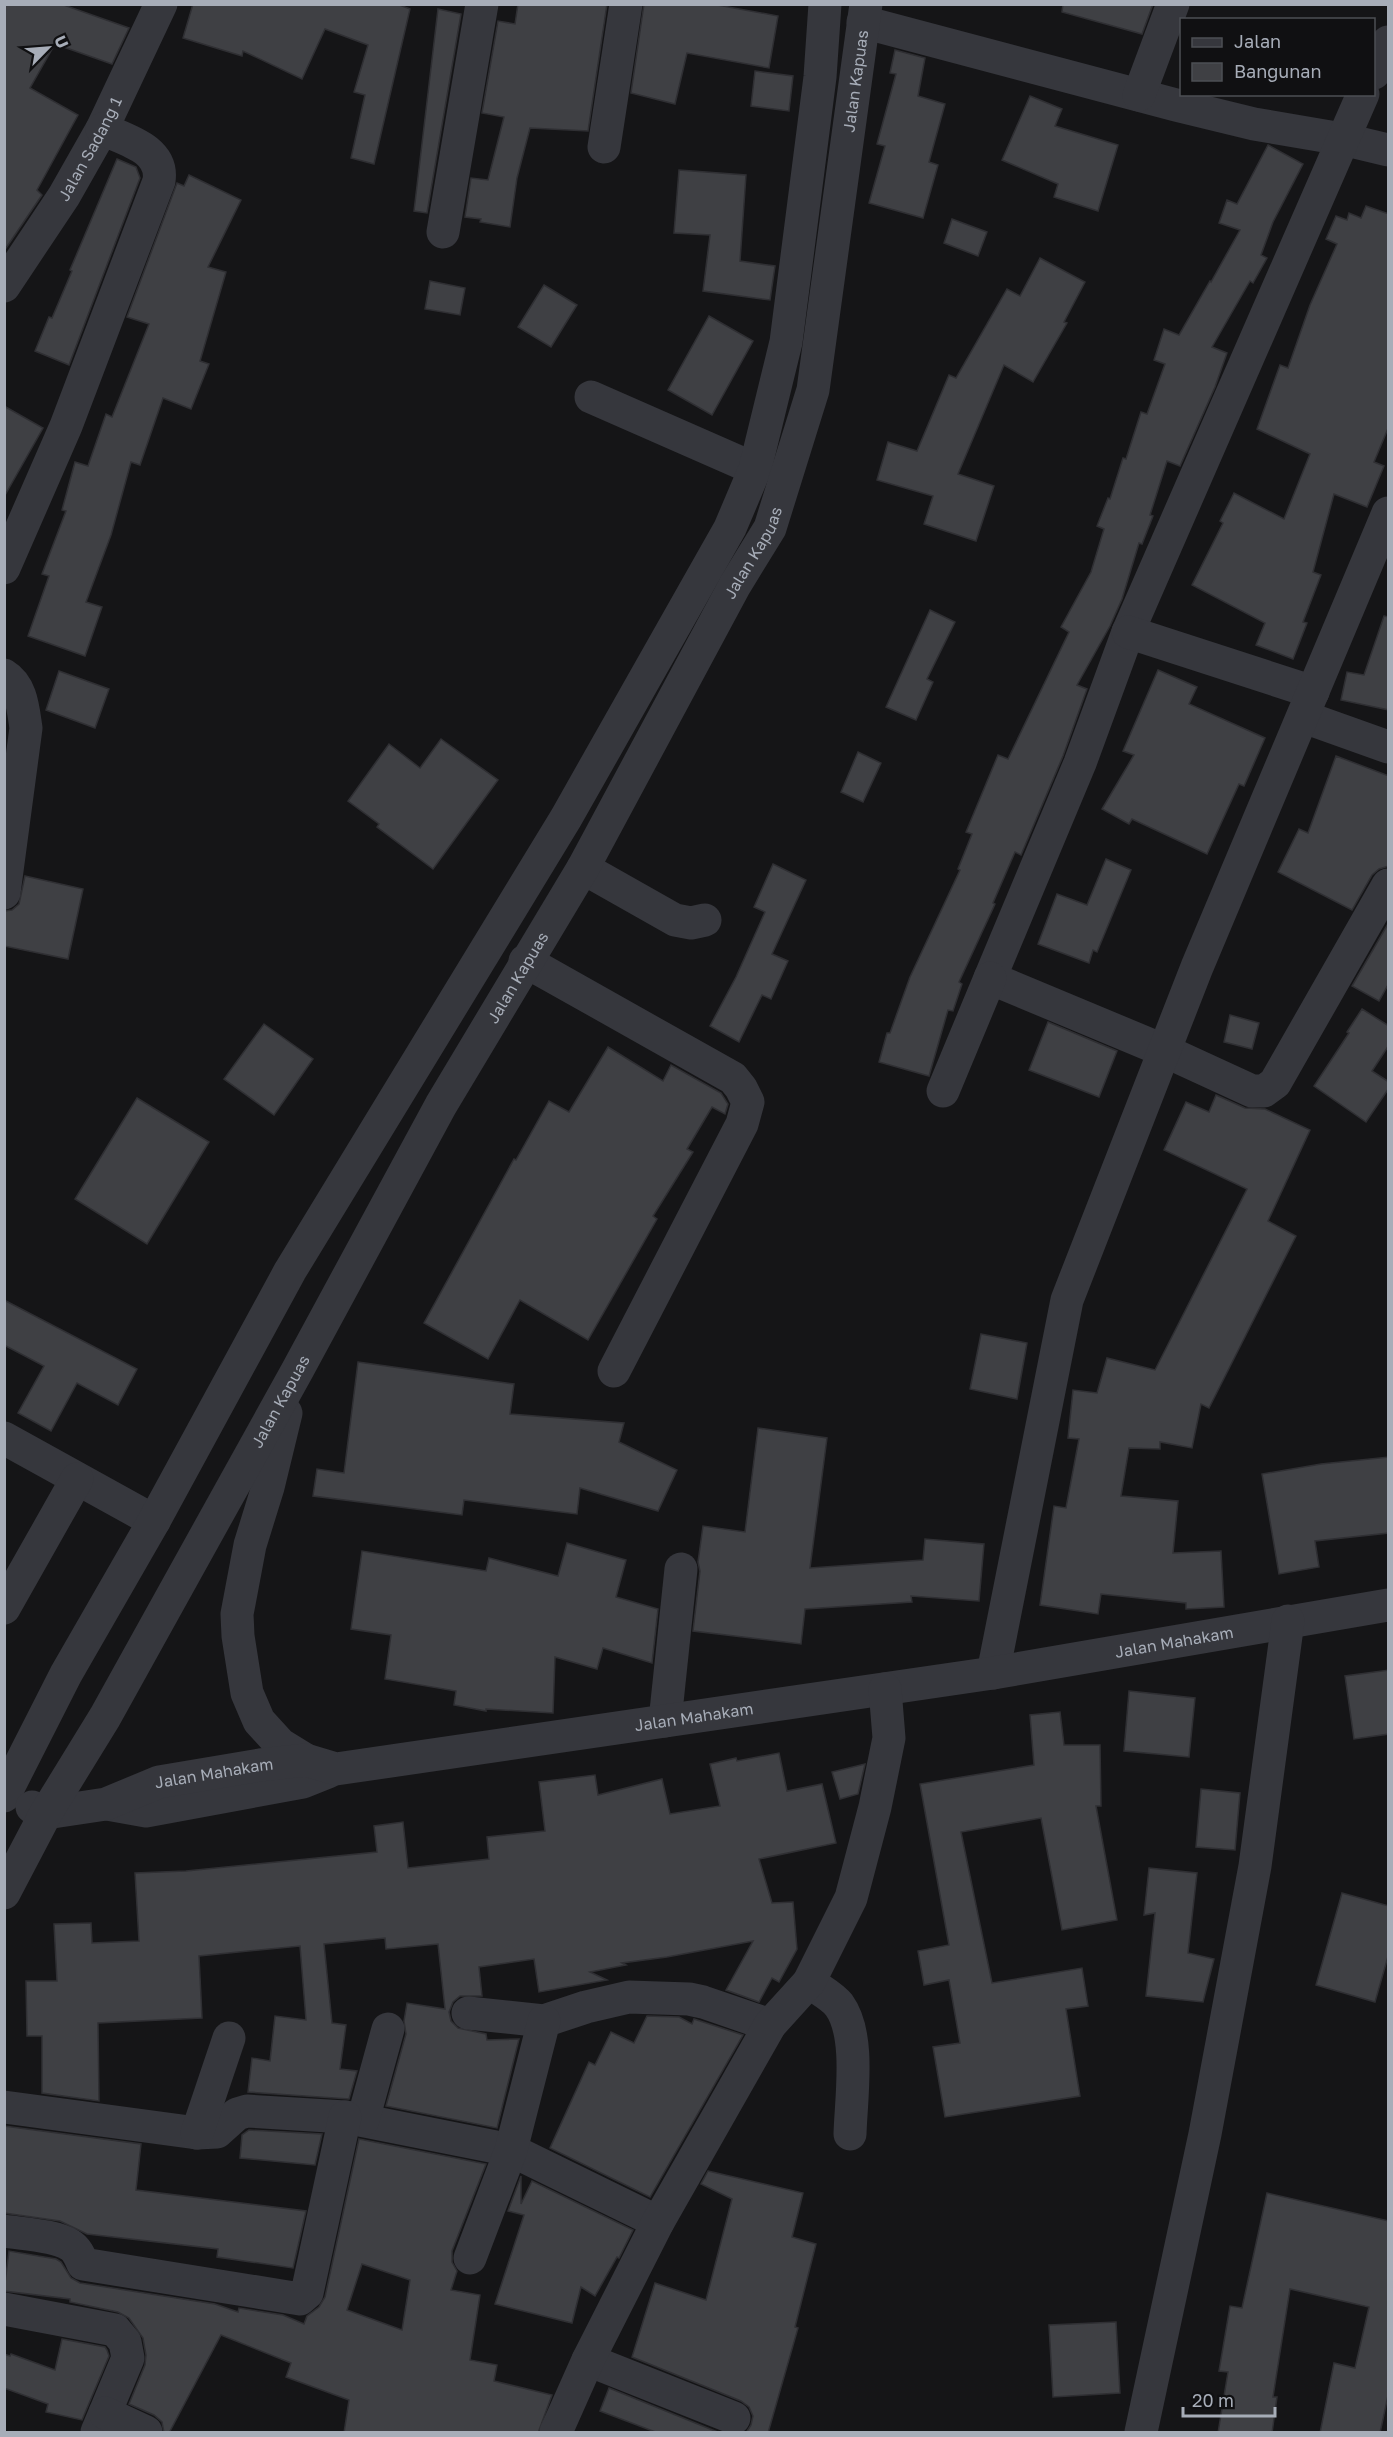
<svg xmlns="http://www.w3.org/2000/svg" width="1393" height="2437" viewBox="0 0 1393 2437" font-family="'Golos Text',sans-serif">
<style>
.building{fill:#3f4044;stroke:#2f2f33;stroke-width:1.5;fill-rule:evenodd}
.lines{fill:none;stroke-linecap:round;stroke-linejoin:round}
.minor{stroke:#36373d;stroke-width:33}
.labels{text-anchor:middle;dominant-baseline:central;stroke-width:6;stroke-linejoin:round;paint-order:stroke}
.street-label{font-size:16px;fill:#a7adb8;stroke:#101012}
</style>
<rect width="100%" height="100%" fill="#151517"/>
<g class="building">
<polygon points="4,4 61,4 129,28 112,64 55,44 30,88 78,115 37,190 42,195 4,251"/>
<polygon points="193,4 397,4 410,9 374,164 351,158 365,95 354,92 368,45 325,29 302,79 243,51 242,56 183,38"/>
<polygon points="518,4 607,4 588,131 530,128 517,178 510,227 480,222 481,219 465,217 471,178 488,180 504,117 482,113 498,21 515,24"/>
<polygon points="644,4 712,4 778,16 769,68 687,53 675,104 631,93"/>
<polygon points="1063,4 1153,4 1142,34 1062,12"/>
<polygon points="438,9 461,14 427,213 414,211"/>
<polygon points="895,50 925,58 918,96 945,104 929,162 938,165 923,218 869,203 885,146 877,144 896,74 890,73"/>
<polygon points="755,71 793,76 789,111 751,106"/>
<polygon points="1030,96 1062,109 1055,126 1118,145 1098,211 1054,197 1058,184 1002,160"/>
<polygon points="1268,145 1303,164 1273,222 1261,255 1267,258 1253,283 1250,281 1212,347 1227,353 1215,387 1180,466 1167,461 1150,515 1153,516 1142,544 1139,543 1122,599 1110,626 1077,685 1087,689 1063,756 1021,855 1015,852 993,903 995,904 959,982 962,984 953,1011 948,1010 929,1076 879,1062 887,1033 890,1033 910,977 960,870 958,869 972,834 966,832 998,755 1008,759 1069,632 1061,627 1091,572 1104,529 1097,526 1108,498 1110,499 1123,458 1126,459 1141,412 1147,414 1165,364 1154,360 1164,329 1179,335 1210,281 1211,282 1240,230 1219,223 1227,200 1237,204"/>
<polygon points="117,159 136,167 140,178 69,365 35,351 49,317 52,318 72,271 70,270"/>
<polygon points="679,170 746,175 740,261 775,266 770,300 703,291 710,235 674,233"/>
<polygon points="189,175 241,200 208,267 226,272 200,361 209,364 191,409 163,398 140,465 131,462 111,535 86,602 102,607 85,656 28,636 49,576 42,574 66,511 62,510 75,462 88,466 106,414 112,417 149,324 127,317 177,183 184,186"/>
<polygon points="1366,206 1389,214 1389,426 1374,462 1384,466 1367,507 1334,494 1313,572 1321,575 1303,622 1307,623 1293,659 1256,645 1265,623 1192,585 1223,523 1220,521 1234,493 1284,519 1310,454 1257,429 1280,365 1288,368 1310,305 1337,244 1326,239 1336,216 1347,220 1349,213 1361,218"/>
<polygon points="952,219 987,232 978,256 944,243"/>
<polygon points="1040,258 1085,282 1064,322 1067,323 1033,382 1004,365 958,474 994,486 976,541 924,524 933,496 877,480 888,442 917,451 949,375 956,378 1007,289 1020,296"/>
<polygon points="430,281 465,288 460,315 425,309"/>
<polygon points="544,285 577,305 551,347 518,327"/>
<polygon points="709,316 753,341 712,415 668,390"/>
<polygon points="4,406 43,428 4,497"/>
<polygon points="930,610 955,622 927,679 933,682 916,720 886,707"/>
<polygon points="1384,616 1389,617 1389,710 1341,700 1347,672 1364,675"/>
<polygon points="1158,670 1197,687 1189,704 1265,738 1244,786 1239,784 1207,854 1132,819 1129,824 1102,809 1134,755 1123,751"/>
<polygon points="59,671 109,689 95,728 46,710"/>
<polygon points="441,739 498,780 433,869 377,827 379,824 348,801 389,744 420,768"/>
<polygon points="858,752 881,763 863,802 841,792"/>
<polygon points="1336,756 1389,776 1389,866 1379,869 1372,875 1352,910 1278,872 1299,829 1308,833"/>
<polygon points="1106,859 1131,870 1097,952 1093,950 1089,963 1038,944 1057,894 1087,905"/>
<polygon points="773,864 806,880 772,954 788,961 771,999 762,995 739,1042 710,1026 736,977 765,912 754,907"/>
<polygon points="25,876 83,889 68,959 4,946 4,911 12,910 19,904"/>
<polygon points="1389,922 1389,983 1379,1001 1352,986"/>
<polygon points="1362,1009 1389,1026 1389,1045 1372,1071 1389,1082 1389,1088 1366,1122 1314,1086 1349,1033 1347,1032"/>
<polygon points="1230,1015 1259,1023 1252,1049 1224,1042"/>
<polygon points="1048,1022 1117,1051 1099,1097 1029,1070"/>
<polygon points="264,1024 313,1059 274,1115 224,1079"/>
<polygon points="608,1047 663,1081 671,1065 721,1093 728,1104 725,1114 712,1107 687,1149 693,1152 653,1216 657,1219 588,1340 520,1300 488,1359 424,1323 514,1159 516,1160 549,1101 569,1112"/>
<polygon points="1216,1095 1245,1108 1265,1109 1310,1130 1268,1221 1296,1236 1209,1408 1201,1404 1192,1448 1160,1442 1160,1449 1129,1448 1121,1496 1178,1501 1173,1553 1221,1551 1224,1607 1186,1609 1186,1603 1101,1594 1098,1614 1040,1605 1054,1506 1066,1508 1079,1439 1068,1438 1073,1390 1097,1393 1107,1358 1155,1370 1247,1189 1164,1150 1186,1102 1209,1112"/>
<polygon points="137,1098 209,1142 147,1244 75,1199"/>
<polygon points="4,1300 137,1369 118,1405 77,1383 51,1431 18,1413 44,1366 4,1345"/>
<polygon points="981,1334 1027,1343 1017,1399 970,1389"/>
<polygon points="358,1362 514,1384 510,1414 624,1423 619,1442 677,1470 658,1511 580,1488 577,1514 464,1500 462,1515 313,1496 317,1469 344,1473"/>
<polygon points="758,1428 827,1438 810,1568 923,1560 925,1539 984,1544 979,1601 911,1596 912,1602 805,1609 801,1644 693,1631 700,1571 698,1562 703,1526 745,1532"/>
<polygon points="1389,1457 1389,1533 1315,1541 1319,1567 1279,1574 1262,1474 1321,1464"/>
<polygon points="567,1543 626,1560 616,1597 658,1609 652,1663 603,1648 597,1669 555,1657 553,1713 486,1709 486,1711 454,1705 456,1691 385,1679 391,1635 351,1629 362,1551 486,1571 489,1558 558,1576"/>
<polygon points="1389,1670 1389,1734 1354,1739 1345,1676"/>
<polygon points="1129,1691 1195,1698 1189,1757 1124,1751"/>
<polygon points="1060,1712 1064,1745 1100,1745 1101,1806 1096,1806 1117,1920 1062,1930 1041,1818 961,1832 992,1983 1082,1968 1088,2006 1066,2009 1080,2096 945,2117 933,2047 960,2043 949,1980 924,1985 918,1951 949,1945 920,1784 1034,1765 1030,1715"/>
<polygon points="779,1753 787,1791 822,1784 836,1843 759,1859 772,1903 793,1902 797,1949 779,1982 772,1978 759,2002 726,1990 753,1941 667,1957 622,1963 626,1965 590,1972 607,1980 539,1992 534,1959 479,1967 482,1996 460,1996 453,2002 449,2012 451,2021 458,2028 486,2034 487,2040 519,2039 497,2128 386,2106 406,2034 404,2021 407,2003 445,2009 438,1944 386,1949 385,1938 324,1944 332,2023 346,2025 340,2069 357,2071 349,2099 248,2092 252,2058 270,2061 275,2016 306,2020 300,1946 199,1956 202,2018 98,2023 99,2101 42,2093 42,2036 27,2036 26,1981 57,1981 54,1924 91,1923 92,1943 139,1941 135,1873 186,1871 377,1852 374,1826 403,1822 408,1868 489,1859 487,1837 545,1831 539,1782 595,1775 598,1795 662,1779 670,1814 720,1806 710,1764 736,1758 737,1761"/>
<polygon points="865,1764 858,1794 840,1799 832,1772"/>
<polygon points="1201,1789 1240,1793 1235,1850 1196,1847"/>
<polygon points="1149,1868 1197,1873 1188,1953 1214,1959 1203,2002 1146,1996 1155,1913 1144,1915"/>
<polygon points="1342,1893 1389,1906 1389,1953 1375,2002 1316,1985"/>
<polygon points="647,2016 679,2017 692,2024 694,2019 743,2035 650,2197 550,2148 589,2062 595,2065 611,2032 634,2043"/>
<polygon points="4,2126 141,2144 136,2190 306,2211 293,2268 217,2257 218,2249 87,2234 60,2221 4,2213"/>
<polygon points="249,2130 322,2134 315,2165 240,2158 242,2135"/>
<path d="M 359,2139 L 486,2164 L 452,2251 L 452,2262 L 457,2271 L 451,2290 L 480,2295 L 470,2360 L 497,2365 L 494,2381 L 552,2395 L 538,2433 L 344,2433 L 349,2400 L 286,2377 L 291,2363 L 221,2335 L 169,2433 L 164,2433 L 162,2422 L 154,2415 L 129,2404 L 145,2365 L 146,2355 L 143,2338 L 129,2318 L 118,2312 L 70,2302 L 70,2299 L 4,2291 L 9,2251 L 56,2259 L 61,2262 L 71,2278 L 80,2283 L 215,2304 L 238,2312 L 239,2308 L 283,2315 L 304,2324 L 307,2316 L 319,2307 L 325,2297 ZM 362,2264 L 410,2280 L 402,2330 L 347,2310 Z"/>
<polygon points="708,2171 803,2193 792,2237 816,2244 795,2327 798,2328 768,2433 746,2433 751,2425 753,2416 749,2407 741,2401 632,2357 655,2283 706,2300 732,2199 701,2184"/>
<polygon points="521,2176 521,2204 532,2181 633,2230 619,2258 617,2257 595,2296 581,2287 572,2323 495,2304 524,2215 508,2211"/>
<polygon points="1267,2193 1389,2221 1389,2391 1380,2433 1320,2433 1334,2363 1355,2368 1369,2307 1290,2289 1273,2397 1277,2397 1272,2433 1218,2433 1228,2372 1219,2371 1230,2306 1242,2308"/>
<polygon points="1116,2322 1120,2393 1053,2397 1049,2325"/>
<polygon points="62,2339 105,2347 107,2350 109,2356 82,2420 46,2412 48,2404 4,2388 4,2354 10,2356 11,2354 55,2370"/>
<polygon points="609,2388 720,2433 658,2433 600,2411"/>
</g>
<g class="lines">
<g class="minor">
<polyline points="863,22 1176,105 1254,124 1342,139 1388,150"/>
<polyline points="1374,73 1388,42"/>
<polyline points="1363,94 1128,632 1080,763 990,978 1165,1051 1252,1091 1264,1091 1275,1083 1388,885"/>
<polyline points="1139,95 1173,4"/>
<polyline points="604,147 626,4"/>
<polyline points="443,232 482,4"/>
<path id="s1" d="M 4,286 L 64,196 L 102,129 L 161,4"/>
<polyline points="591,397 755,469"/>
<path d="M 4,568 L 66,426 L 159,181 C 164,149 126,140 102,129"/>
<polyline points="1128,632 1313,692"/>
<path d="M 4,675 C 22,686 23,709 26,728 L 4,893"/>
<polyline points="1304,717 1388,747"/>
<polyline points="583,868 675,920 691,923 705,920"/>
<polyline points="525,961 733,1078 741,1088 748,1102 742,1124 614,1371"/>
<polyline points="943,1091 990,978"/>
<polyline points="286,1413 268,1487 250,1545 237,1614 238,1636 247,1693 259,1721 280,1744 306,1760"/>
<polyline points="4,1438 154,1521"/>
<polyline points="4,1608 77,1479"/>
<polyline points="993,1673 1067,1300 1197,967 1388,513"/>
<polyline points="665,1721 681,1569"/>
<polyline points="4,1796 66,1674 154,1521 290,1271 566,818 730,528 755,469 786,342 820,77 825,4"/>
<polyline points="107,1804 146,1811 303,1782 328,1772"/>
<path id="s2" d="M 32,1807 L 46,1813 L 106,1804 L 159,1782 L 260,1765 L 306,1760 L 336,1769 L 993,1673 L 1388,1605"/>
<path id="s3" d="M 4,1893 L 46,1813 L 105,1717 L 297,1371 L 441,1105 L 583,868 L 735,585 L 770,528 L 813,390 L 866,4"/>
<path d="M 809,1982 C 818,1989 832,1996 839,2005 C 861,2035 851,2098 850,2134"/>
<polyline points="468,2013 544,2021 586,2007 629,1997 689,1999 703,2002 770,2025"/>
<polyline points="4,2107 197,2133 217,2132 237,2114 247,2111 345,2117 511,2150 658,2222"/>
<polyline points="363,2120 388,2029"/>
<polyline points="197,2133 229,2038"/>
<path d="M 4,2231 C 22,2234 55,2235 70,2245 C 77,2249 80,2257 83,2264 L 300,2299 L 307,2293 L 345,2117"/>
<polyline points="470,2258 511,2150 544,2021"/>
<polyline points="4,2309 115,2330 125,2342 128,2358 97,2432"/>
<polyline points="588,2360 734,2418"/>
<polyline points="105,2413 146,2432"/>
<polyline points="556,2432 588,2360 658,2222 770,2025 809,1982 851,1898 875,1807 889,1738 885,1689"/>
<polyline points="1141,2432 1205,2134 1255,1866 1288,1621"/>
</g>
</g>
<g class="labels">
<g class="street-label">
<text stroke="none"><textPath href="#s3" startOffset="2022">Jalan Kapuas</textPath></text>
<text stroke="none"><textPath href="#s1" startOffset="162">Jalan Sadang 1</textPath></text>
<text stroke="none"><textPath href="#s3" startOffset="1536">Jalan Kapuas</textPath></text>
<text stroke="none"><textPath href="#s3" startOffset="1050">Jalan Kapuas</textPath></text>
<text stroke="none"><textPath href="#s3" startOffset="564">Jalan Kapuas</textPath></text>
<text stroke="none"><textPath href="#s2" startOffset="1161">Jalan Mahakam</textPath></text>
<text stroke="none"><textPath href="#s2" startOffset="675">Jalan Mahakam</textPath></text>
<text stroke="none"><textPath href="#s2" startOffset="189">Jalan Mahakam</textPath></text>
</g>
</g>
<rect width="1393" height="2437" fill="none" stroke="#a7adb8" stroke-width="12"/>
<rect x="1180" y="18" width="195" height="78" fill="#101012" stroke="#4c4f54" stroke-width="1.5"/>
<rect x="1192" y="38" width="30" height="9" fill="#36373d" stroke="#4c4f54" stroke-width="1.5"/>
<text x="1234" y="48" font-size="18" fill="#a7adb8">Jalan</text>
<rect x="1192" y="63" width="30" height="18" fill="#3f4044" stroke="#4c4f54" stroke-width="1.5"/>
<text x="1234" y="78" font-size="18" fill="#a7adb8">Bangunan</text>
<g transform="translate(48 48) rotate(65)" stroke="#101012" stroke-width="4.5" paint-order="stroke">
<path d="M0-4.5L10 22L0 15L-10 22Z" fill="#a7adb8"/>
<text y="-9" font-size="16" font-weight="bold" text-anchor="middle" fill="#a7adb8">U</text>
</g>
<path d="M1183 2407v9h92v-9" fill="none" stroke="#a7adb8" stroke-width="3"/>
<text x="1192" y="2407" font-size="18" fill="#a7adb8" stroke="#101012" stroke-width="4.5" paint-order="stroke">20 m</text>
</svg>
